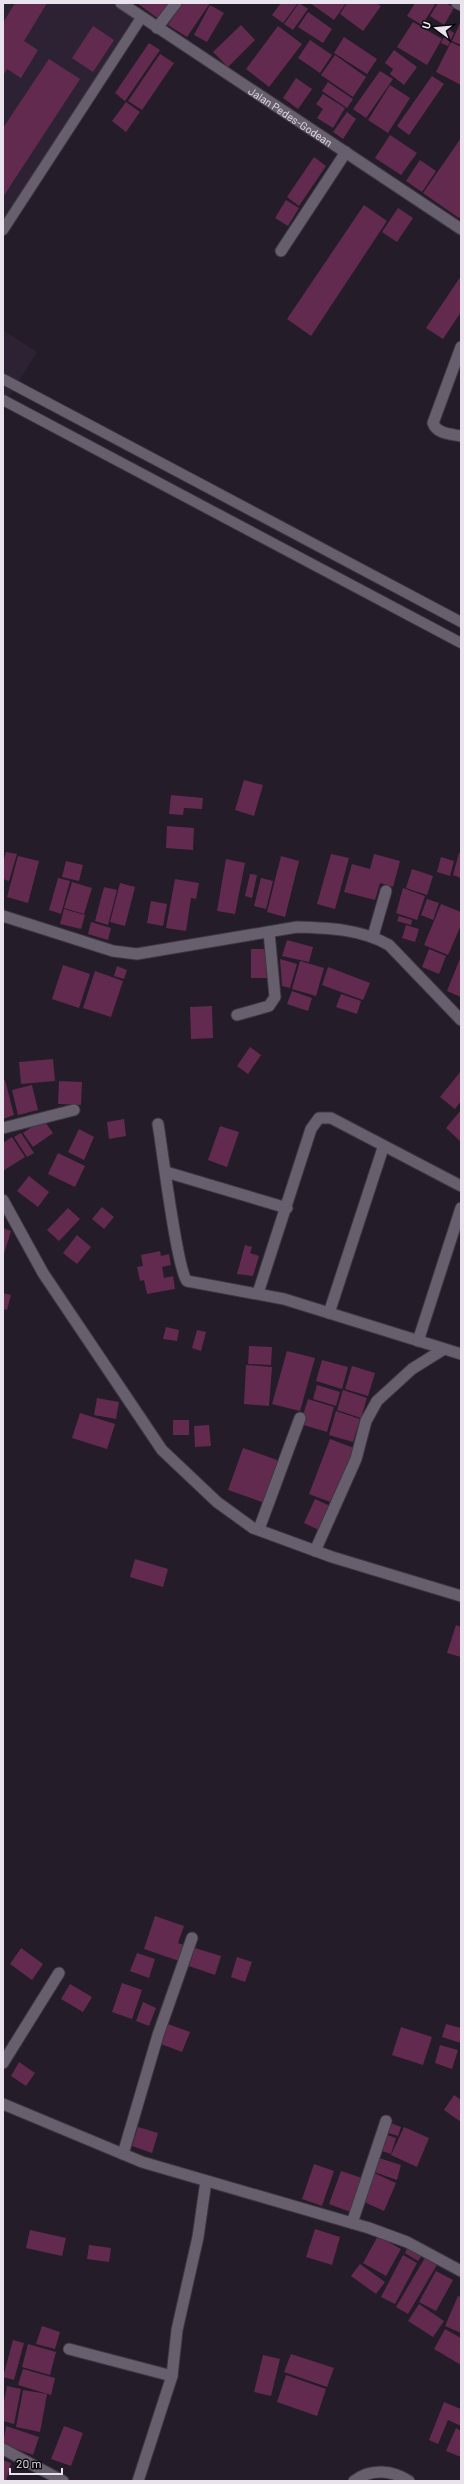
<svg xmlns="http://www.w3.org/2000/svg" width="464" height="2484" viewBox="0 0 464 2484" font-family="Barlow,sans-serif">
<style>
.built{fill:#2d2234}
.building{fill:#632a4f}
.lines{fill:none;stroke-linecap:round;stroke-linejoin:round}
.service-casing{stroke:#3d3741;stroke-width:12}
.minor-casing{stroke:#3d3741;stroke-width:13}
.tertiary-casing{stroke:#3d3741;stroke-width:13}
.service{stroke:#685f6e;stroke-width:10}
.minor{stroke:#685f6e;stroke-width:11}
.tertiary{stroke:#685f6e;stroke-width:11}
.labels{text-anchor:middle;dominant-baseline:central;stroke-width:3.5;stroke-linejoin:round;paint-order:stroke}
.street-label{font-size:11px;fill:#e8e3ec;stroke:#0b080d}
</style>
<rect width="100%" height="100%" fill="#241c28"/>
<g class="built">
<polygon points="3,3 124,3 143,14 3,233"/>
<polygon points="3,330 37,352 3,406"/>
</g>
<g class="building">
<polygon points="15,3 47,3 24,41 38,50 21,78 7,69 3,76 3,23"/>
<polygon points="137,3 172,3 160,20"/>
<polygon points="183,3 210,3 187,37 168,25"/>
<polygon points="281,3 298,3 283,23 272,15"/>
<polygon points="299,3 308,9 293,30 284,24"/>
<polygon points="310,3 346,3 334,20"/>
<polygon points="347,3 376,3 381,6 363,31 340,14"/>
<polygon points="415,3 436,3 422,25 407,16"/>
<polygon points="438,3 446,3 454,8 444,25 430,16"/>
<polygon points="210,5 224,13 207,42 194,35"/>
<polygon points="308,12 332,29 323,43 298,27"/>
<polygon points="461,21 461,45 452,41"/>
<polygon points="413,22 442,39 427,65 397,47"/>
<polygon points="241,25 255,40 228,67 213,52"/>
<polygon points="93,26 114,40 93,72 72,58"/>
<polygon points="278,26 302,44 269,87 246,69"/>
<polygon points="448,29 454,33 448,46 441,43"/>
<polygon points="344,37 377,59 367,74 334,53"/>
<polygon points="310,40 332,55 320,73 298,58"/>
<polygon points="451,42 461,47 461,85 436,72"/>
<polygon points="149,43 160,50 125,101 115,93"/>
<polygon points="394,50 417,67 404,85 390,74 393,69 385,63"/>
<polygon points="160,54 174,63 142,110 128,101"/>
<polygon points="335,55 366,77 353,97 321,75"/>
<polygon points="49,59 80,79 3,197 3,128"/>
<polygon points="380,71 393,79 366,118 353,109"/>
<polygon points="432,76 444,84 409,135 397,126"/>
<polygon points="296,78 312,89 298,109 283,98"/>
<polygon points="328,82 353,99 347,108 322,91"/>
<polygon points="390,85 410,98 388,133 368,120"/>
<polygon points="323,94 345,108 333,128 317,118 323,109 316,104"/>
<polygon points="126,102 140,112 126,132 112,121"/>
<polygon points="347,112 356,119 343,139 333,132"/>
<polygon points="390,135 417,153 401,175 375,158"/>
<polygon points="461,138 461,215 459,218 423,193"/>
<polygon points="314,157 326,166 299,206 287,197"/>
<polygon points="420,160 436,171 422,192 406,181"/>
<polygon points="286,200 299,208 288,226 275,218"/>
<polygon points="364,205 387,221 311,336 287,319"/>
<polygon points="398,208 413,218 397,242 382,232"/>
<polygon points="461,276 461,312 443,339 426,328"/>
<polygon points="244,780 263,785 254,816 235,810"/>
<polygon points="171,795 203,798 202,809 184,808 183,815 169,814"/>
<polygon points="167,826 194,828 193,850 166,848"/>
<polygon points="6,852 17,854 9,881 3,879 3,863"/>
<polygon points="459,853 461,853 461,878 453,875"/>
<polygon points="331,854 349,858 335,909 317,904"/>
<polygon points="374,854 400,861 393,887 380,883 375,900 344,892 352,864 370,869"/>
<polygon points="18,856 39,861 28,903 7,897"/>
<polygon points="281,856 299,861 285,917 267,912"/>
<polygon points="441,857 454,861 450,876 437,872"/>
<polygon points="226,859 245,863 235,914 217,911"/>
<polygon points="66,861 83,865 79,881 62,877"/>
<polygon points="412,869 433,876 427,895 406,888"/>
<polygon points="250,874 257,875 252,898 245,896"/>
<polygon points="58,878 70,881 61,914 49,910"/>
<polygon points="261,878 273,881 266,909 254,906"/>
<polygon points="175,879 199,883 196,899 191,898 186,931 166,928"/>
<polygon points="72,882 92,888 84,914 64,908"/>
<polygon points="120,883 135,887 125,926 110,922"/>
<polygon points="104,887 117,890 108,925 95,921"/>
<polygon points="403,888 425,896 417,920 396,913"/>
<polygon points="427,899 439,903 433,920 421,915"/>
<polygon points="151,901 167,904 163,926 147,923"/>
<polygon points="441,904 461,912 461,925 448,955 424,945"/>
<polygon points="64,909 85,915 81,929 60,924"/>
<polygon points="399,916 412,920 411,925 397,921"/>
<polygon points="91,922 111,928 108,940 88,934"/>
<polygon points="406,925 419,929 415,942 402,938"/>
<polygon points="287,940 313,947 309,962 282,956"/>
<rect x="251" y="949" width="17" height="29"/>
<polygon points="429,949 446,956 439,974 422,967"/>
<polygon points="461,956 461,997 447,991"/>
<polygon points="280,959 297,964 290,988 282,986"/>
<polygon points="300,961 324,968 316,996 292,989"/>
<polygon points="63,965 90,974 79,1008 52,999"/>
<polygon points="117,966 127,970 124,979 114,976"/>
<polygon points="328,967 370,983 363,1000 322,985"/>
<polygon points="95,971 123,981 111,1017 83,1008"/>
<polygon points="292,991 312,998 308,1011 287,1004"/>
<polygon points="341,994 361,1001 357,1014 336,1007"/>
<polygon points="212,1006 213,1038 191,1039 190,1007"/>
<polygon points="250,1047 261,1055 248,1074 237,1066"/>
<polygon points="53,1059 55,1081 21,1084 19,1062"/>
<polygon points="461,1071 461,1101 455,1109 440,1097"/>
<polygon points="5,1080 14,1115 3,1119 3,1081"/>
<polygon points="59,1081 82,1082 81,1105 58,1104"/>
<polygon points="32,1085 38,1110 18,1115 12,1090"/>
<polygon points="461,1110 461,1140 460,1141 446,1128"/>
<polygon points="43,1119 53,1133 33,1147 23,1133"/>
<polygon points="124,1119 126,1136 109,1139 107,1122"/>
<polygon points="220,1126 239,1132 227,1167 208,1160"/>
<polygon points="79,1129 94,1137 84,1160 68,1152"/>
<polygon points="21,1133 34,1153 27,1157 14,1137"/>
<polygon points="12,1137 25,1157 3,1171 3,1143"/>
<polygon points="58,1153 85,1166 75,1187 48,1174"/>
<polygon points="29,1176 49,1192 38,1207 17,1191"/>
<polygon points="102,1207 114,1217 104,1229 92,1219"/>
<polygon points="68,1208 80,1219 59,1241 47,1230"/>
<polygon points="3,1228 11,1231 3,1257"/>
<polygon points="77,1235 91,1247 77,1264 63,1253"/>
<polygon points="245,1245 252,1247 250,1253 259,1256 253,1276 237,1274"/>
<polygon points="160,1251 161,1256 169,1254 171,1265 162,1267 164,1278 173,1276 175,1289 147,1294 144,1280 140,1281 137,1267 143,1266 141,1255"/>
<polygon points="3,1293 11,1295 7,1310 3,1309"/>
<polygon points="166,1327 179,1330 177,1341 163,1339"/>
<polygon points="197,1330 206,1332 201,1351 192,1348"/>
<polygon points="249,1346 272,1347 271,1365 248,1364"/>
<polygon points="287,1351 315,1358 300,1411 272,1404"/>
<polygon points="322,1360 348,1367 342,1389 316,1381"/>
<polygon points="246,1365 272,1367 269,1406 244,1404"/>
<polygon points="352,1366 375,1373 368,1396 345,1389"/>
<polygon points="317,1385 340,1392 336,1406 313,1399"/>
<polygon points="343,1390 367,1398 361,1418 337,1410"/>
<polygon points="97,1398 119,1402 116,1419 94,1415"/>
<polygon points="308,1399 334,1407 327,1432 300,1424"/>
<polygon points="336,1411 360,1419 353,1442 329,1435"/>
<polygon points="80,1413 115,1424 107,1449 72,1438"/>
<rect x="173" y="1420" width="16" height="15"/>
<polygon points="209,1425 211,1446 195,1447 194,1426"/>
<polygon points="330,1439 354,1448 333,1503 309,1494"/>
<polygon points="243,1448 280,1461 265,1503 228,1490"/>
<polygon points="315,1499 330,1506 319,1530 304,1523"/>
<polygon points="135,1559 168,1569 163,1587 130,1577"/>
<polygon points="456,1625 461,1627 461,1657 447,1653"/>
<polygon points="155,1916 184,1926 178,1943 187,1946 182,1962 144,1949"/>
<polygon points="21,1948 43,1964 32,1980 10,1964"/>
<polygon points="195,1948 221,1956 215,1975 189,1966"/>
<polygon points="137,1953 155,1959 149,1978 130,1971"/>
<polygon points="237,1957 252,1962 245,1982 231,1977"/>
<polygon points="122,1983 142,1990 132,2019 112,2012"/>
<polygon points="70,1984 92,1997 83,2012 61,1999"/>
<polygon points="143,2002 156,2008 149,2026 136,2021"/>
<polygon points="168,2024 190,2032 182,2052 161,2044"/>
<polygon points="446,2024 461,2028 461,2043 442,2037"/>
<polygon points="401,2027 432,2037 423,2065 392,2055"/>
<polygon points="440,2045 458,2050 452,2069 435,2063"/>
<polygon points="19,2062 35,2073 26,2086 11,2076"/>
<polygon points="454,2095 461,2100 461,2122 444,2110"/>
<polygon points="388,2122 401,2127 398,2136 385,2132"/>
<polygon points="138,2127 158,2133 152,2153 132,2146"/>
<polygon points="404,2127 429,2138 417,2167 391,2155"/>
<polygon points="384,2134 396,2138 391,2154 379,2150"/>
<polygon points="379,2158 401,2165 397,2180 374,2172"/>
<polygon points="314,2164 334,2171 322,2206 302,2199"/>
<polygon points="341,2171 365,2179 353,2213 329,2204"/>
<polygon points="374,2173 396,2183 384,2211 362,2201"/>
<polygon points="315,2229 340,2237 332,2265 306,2257"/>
<polygon points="30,2230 66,2238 62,2256 26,2248"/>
<polygon points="378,2236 401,2249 386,2276 363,2263"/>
<polygon points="89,2245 111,2248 109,2262 87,2259"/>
<polygon points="409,2245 423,2254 418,2261 405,2253"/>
<polygon points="403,2255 417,2263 395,2304 381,2297"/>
<polygon points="426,2256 438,2263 408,2314 396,2307"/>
<polygon points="360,2264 385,2282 376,2294 351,2276"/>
<polygon points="436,2271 453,2280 436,2311 419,2302"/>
<polygon points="458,2296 461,2297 461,2333 445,2326"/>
<polygon points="419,2304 444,2321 433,2337 408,2321"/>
<polygon points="42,2326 60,2332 55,2349 36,2344"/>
<polygon points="445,2329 461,2338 461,2365 434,2349"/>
<polygon points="13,2340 24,2343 14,2380 3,2377"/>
<polygon points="28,2344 56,2352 50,2375 22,2367"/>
<polygon points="291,2354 334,2368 327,2387 284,2372"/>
<polygon points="263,2355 280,2359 271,2396 254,2392"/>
<polygon points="23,2369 55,2378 51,2395 18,2385"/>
<polygon points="286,2375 326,2389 317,2416 277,2402"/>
<polygon points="7,2386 21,2389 14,2424 3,2421 3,2407"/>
<polygon points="23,2390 47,2394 40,2432 16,2427"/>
<polygon points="444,2402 461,2409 461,2426 448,2420 438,2444 429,2440"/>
<polygon points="6,2426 39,2437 33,2455 3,2444"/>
<polygon points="64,2426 83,2433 71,2466 51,2459"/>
<polygon points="456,2428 461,2431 461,2457 446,2451"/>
<polygon points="3,2460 11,2463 6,2481 3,2481"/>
</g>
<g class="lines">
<g class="service-casing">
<g id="service">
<polyline points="3,230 141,18"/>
<polyline points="3,379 461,622"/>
<polyline points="3,400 461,643"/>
</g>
</g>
<g class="minor-casing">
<g id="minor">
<polyline points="457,3 461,5"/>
<polyline points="157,28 176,3"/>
<polyline points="281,251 346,152"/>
<path d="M 461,347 L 433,423 C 437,434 451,434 461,436"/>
<path d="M 3,916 L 113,951 L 137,954 L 297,927 C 329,928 361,929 389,945 L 461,1020"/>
<polyline points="373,936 386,891"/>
<polyline points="237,1015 269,1006 275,997 269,932"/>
<path d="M 158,1124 C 162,1147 177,1270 187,1281 L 284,1299 L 461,1354"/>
<polyline points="3,1128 74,1110"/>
<polyline points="166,1172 287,1208"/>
<polyline points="3,1200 43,1273 162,1450 217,1502 253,1528 332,1557 461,1596"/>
<polyline points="258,1293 311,1129 319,1118 331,1118 461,1186"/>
<polyline points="329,1313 383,1148"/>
<polyline points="418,1341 461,1208"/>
<polyline points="259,1529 300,1418"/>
<polyline points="315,1551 356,1459 366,1421 377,1401 412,1369 444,1349"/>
<polyline points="3,2063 59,1973"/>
<polyline points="3,2104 142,2162 369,2228 407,2242 461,2271"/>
<polyline points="123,2154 158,2035 192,1938"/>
<polyline points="352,2223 386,2121"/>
<polyline points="69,2349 172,2376"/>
<polyline points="3,2449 63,2481"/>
<polyline points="138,2481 172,2376 177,2330 198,2237 206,2181"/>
<path d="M 354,2481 C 371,2468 392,2470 409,2481"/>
</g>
</g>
<g class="tertiary-casing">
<g id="tertiary">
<path id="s1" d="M 121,3 L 461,229"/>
</g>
</g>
<use href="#service" class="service"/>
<use href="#minor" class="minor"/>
<use href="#tertiary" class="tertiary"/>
</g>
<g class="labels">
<g class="street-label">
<text stroke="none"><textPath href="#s1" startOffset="204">Jalan Pedes-Godean</textPath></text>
</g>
</g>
<rect width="464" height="2484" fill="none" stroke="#e8e3ec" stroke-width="8"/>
<g transform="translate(436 28) rotate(286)" stroke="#0b080d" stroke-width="3" paint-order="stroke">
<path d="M0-3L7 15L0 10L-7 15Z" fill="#e8e3ec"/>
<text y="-6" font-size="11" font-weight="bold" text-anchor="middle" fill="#e8e3ec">U</text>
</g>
<path d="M10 2468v6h52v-6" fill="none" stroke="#e8e3ec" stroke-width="2"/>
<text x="16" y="2468" font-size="12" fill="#e8e3ec" stroke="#0b080d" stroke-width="3" paint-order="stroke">20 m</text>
</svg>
